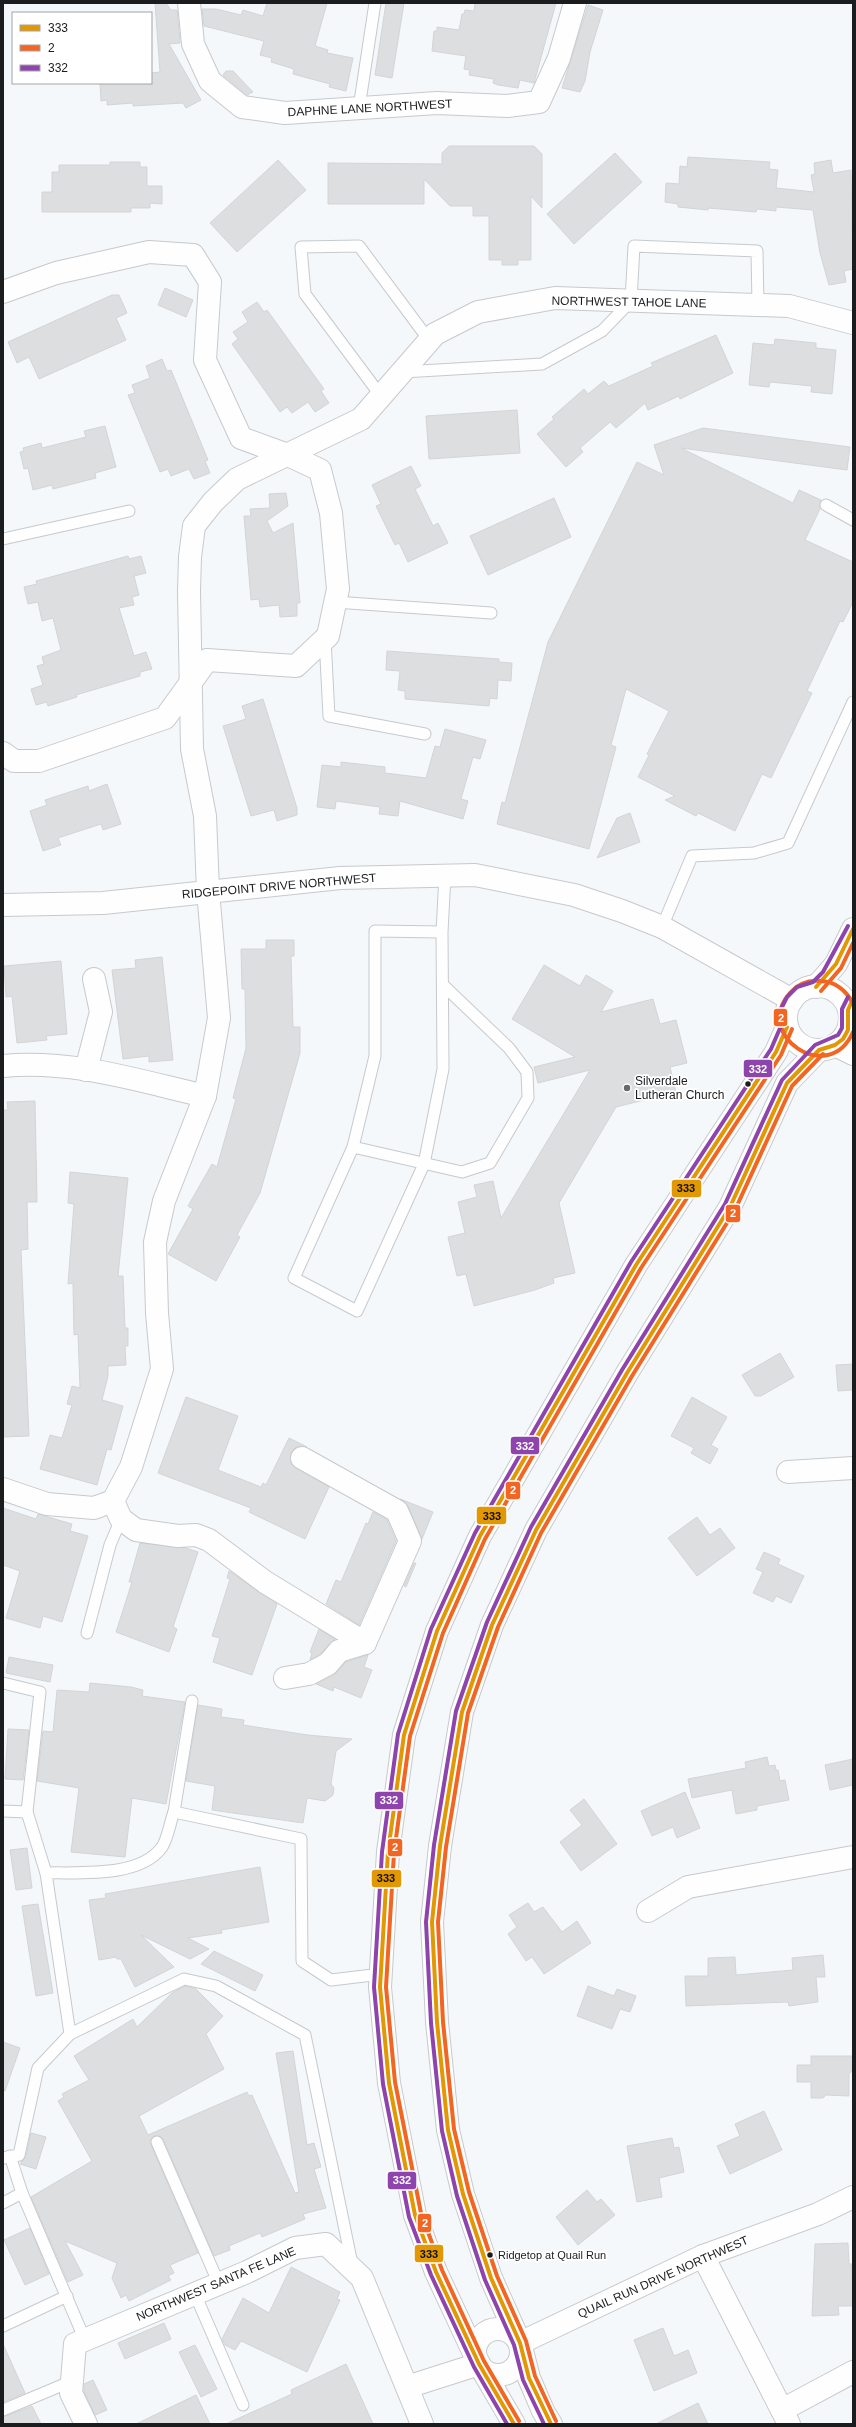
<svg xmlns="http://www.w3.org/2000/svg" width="856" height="2427" viewBox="0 0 856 2427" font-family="Helvetica,sans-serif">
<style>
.building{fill:#dcdee0;stroke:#d3d4d6}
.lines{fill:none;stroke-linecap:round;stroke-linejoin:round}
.lane-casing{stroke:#c7c9cc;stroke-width:13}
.street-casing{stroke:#c7c9cc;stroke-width:24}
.secondary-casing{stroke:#c7c9cc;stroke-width:24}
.lane{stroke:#fefefe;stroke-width:11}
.street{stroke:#fefefe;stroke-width:22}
.secondary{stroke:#fefefe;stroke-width:22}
.bus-1-casing{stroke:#fff;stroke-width:7}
.bus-2-casing{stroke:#fff;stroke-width:7}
.bus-3-casing{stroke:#fff;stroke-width:7}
.bus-1{stroke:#e19803;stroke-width:4}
.bus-2{stroke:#f26522;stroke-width:4}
.bus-3{stroke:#8e44ad;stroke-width:4}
.bus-dot{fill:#1b1c1e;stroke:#fff;stroke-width:1.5}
.poi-dot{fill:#67696b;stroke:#fff;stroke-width:1.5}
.labels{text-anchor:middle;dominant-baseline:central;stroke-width:3.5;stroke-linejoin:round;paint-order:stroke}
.bus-label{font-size:11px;fill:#1b1c1e;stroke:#fff;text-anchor:start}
.street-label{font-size:12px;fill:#1b1c1e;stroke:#fff}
.poi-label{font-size:12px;fill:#1b1c1e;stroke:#fff;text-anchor:start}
.line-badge{stroke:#fff;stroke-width:1.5}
.badge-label{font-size:11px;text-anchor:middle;font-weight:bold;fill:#fff}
.pale-badge-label{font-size:11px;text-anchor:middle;font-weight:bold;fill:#111}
</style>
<rect width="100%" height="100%" fill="#f5f8fb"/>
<g class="building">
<polygon points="155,3 166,3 171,10 177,10 180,43 169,44 201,100 186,108 183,103 133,106 133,103 107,105 107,100 101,101 100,83 151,83 151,73 160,72"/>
<polygon points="267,3 327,3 315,46 328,50 327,53 353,58 346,91 329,87 330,84 293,74 294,69 271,62 272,58 260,55 264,41 204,26 202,9 216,9 241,15 243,10 263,16"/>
<polygon points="386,3 404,3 392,78 375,75"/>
<polygon points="475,3 556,3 534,83 520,80 518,88 498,85 493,83 494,79 469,75 470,70 464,69 466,56 432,51 434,31 437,31 437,27 459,30 462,14 464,14 465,10 474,11"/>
<polygon points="588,5 603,10 590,52 585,81 580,92 562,88"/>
<polygon points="226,71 233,71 253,92 247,95 223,75"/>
<polygon points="449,146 534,146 542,154 542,208 531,196 531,260 518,260 518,265 502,265 502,260 489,260 489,216 473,216 473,206 450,206 424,179 424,204 328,204 328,163 442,164 442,153"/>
<polygon points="615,153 642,182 574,244 547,214"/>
<polygon points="688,157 770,162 769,169 778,170 776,188 814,192 811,175 815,174 814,163 831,160 833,173 851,170 853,269 844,271 846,282 829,285 820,253 813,210 776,207 776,211 757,209 756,212 708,208 708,210 678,207 678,204 665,202 666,183 679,184 680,166 687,167"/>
<polygon points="278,160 306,190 237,252 210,223"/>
<polygon points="110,162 140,162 140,167 147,167 147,186 162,186 162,204 150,203 150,208 131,208 131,212 42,212 42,192 52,192 52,172 59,172 59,165 110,165"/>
<polygon points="165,288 193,300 186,317 158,305"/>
<polygon points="112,295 119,295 127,313 116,318 126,340 39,379 29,357 17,363 8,342"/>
<polygon points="257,302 264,312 267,310 324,389 321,391 329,403 315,412 308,402 292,413 287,407 280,412 232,344 238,339 233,332 248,322 242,312"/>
<polygon points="716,335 733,373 680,399 679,396 648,410 645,403 616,428 610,422 580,448 583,452 566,467 537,434 554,419 552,417 584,389 588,394 604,381 609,386 653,366 651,363"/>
<polygon points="775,339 816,343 816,348 836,350 832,394 811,392 812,386 770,382 769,387 749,385 753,343 774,345"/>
<polygon points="162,359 167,371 171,370 208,460 205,461 210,473 194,479 189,469 171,476 168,469 160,472 128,395 135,393 132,385 150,378 146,366"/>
<polygon points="517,410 520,453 429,459 426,416"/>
<polygon points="105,426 116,467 95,473 96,478 53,489 52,485 33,490 28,468 24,469 20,452 24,451 23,448 41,443 42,448 86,437 84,431"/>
<polygon points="703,428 850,447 847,470 681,448 793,503 799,490 821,500 820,509 805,540 853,562 853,602 843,622 840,621 807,691 812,693 771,778 762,774 735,831 698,813 696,816 665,800 675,796 638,777 649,755 647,754 669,711 626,689 611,745 616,747 589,849 497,824 502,802 505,803 548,642 637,462 664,475 654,445"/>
<polygon points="411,466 421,486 415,489 433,526 438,523 448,543 408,562 399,543 395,545 376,506 381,504 372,485"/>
<polygon points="286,493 288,506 267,521 273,533 293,523 300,603 297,603 297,616 280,617 279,605 260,607 259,599 251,600 244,516 251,516 250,509 270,508 269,494"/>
<polygon points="554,498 571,537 488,575 470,536"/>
<polygon points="128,556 129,559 141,556 146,573 134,576 139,595 132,597 134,605 119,608 134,656 146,652 152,669 140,672 140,676 76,695 77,697 48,706 47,702 36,705 31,689 43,685 37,666 44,664 42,657 61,650 53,618 42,621 38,602 28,604 24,587 37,584 36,581"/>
<polygon points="387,651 499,659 499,662 512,663 511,681 498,680 497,699 490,698 489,706 405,699 405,691 398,690 400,671 386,670"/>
<polygon points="263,699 297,808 297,815 277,821 274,810 251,816 223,726 246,719 242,706"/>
<polygon points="445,729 486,740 480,759 473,757 461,799 468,801 463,819 400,801 398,816 379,814 380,807 336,801 335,809 317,807 322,765 341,767 341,762 385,767 385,773 426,778 435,746 440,747"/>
<polygon points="107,784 121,824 103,830 101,824 58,838 61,845 43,851 30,811 47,805 45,800 88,786 89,791"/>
<polygon points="630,813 640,842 597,858 617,818"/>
<polygon points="266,940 294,940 294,956 291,956 293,1027 300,1027 300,1053 260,1193 237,1235 240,1237 216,1281 168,1254 193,1209 188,1206 212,1164 217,1167 236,1099 233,1098 246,1048 245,989 242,989 241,949 266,949"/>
<polygon points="162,957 173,1060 149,1062 149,1056 123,1059 112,970 136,968 135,960"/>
<polygon points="61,961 67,1034 46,1036 47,1040 17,1043 12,996 6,997 4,966"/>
<polygon points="544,965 580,986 586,975 613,991 601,1012 653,999 660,1024 676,1020 687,1063 670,1067 676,1092 616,1107 559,1203 575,1273 553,1278 554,1283 535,1290 474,1306 466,1274 457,1276 448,1237 465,1233 458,1202 477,1197 474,1185 493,1181 501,1218 590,1070 538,1083 534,1067 575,1057 512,1019"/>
<polygon points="35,1101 37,1202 27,1202 28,1249 21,1250 29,1436 3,1437 3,1110 8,1110 7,1102"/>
<polygon points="70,1172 128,1178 118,1276 123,1276 125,1328 128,1328 128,1346 125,1346 126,1365 108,1366 108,1376 102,1400 123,1406 111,1450 107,1449 97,1485 40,1469 50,1435 62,1438 72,1405 67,1404 72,1386 80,1388 78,1334 74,1335 73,1283 68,1284 74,1204 68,1203"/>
<polygon points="780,1353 794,1377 761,1396 755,1396 742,1375"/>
<polygon points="853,1364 853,1390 838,1391 836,1365"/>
<polygon points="186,1397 238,1416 218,1470 261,1487 263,1483 266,1485 289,1438 307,1447 296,1447 291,1452 291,1464 329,1487 305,1539 249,1512 251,1508 158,1473"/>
<polygon points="692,1397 727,1417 711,1445 718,1449 710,1464 691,1453 694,1448 671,1436"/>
<polygon points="400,1499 433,1512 422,1539 408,1506"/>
<polygon points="3,1508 36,1519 38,1514 72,1524 70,1531 88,1536 62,1622 43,1616 40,1628 6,1618 20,1571 3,1565"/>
<polygon points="373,1512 387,1520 396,1541 359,1625 326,1604 336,1580 341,1582 366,1523 368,1524"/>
<polygon points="697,1517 710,1535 720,1528 735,1548 697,1576 668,1538"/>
<polygon points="140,1543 186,1548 198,1552 173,1627 177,1629 169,1652 116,1632 132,1582 129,1582"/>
<polygon points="764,1552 780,1559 778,1564 804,1576 791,1603 776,1596 773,1602 753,1593 763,1572 756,1569"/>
<polygon points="414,1563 416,1563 406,1587 404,1586"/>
<polygon points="229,1571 277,1604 252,1675 213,1662 220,1638 212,1636 230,1579 227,1578"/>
<polygon points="319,1629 335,1639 320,1654 310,1660 312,1653 310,1652"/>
<polygon points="368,1655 364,1667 372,1670 361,1698 334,1687 333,1691 316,1684 334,1675 346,1662"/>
<polygon points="9,1657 53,1665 50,1682 6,1673"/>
<polygon points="90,1683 131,1687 143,1690 142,1696 185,1702 166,1804 132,1798 125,1857 71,1852 79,1788 37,1781 43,1731 53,1732 57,1690 89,1692"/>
<polygon points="198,1705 222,1709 221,1717 244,1720 243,1725 308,1735 352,1739 336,1751 331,1784 334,1788 333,1795 325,1801 307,1798 303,1823 212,1810 215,1786 186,1781"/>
<polygon points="8,1729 29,1730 23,1780 5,1779"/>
<polygon points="767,1757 769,1766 775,1765 776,1770 778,1770 780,1781 785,1780 789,1800 757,1806 757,1810 736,1814 732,1790 692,1798 688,1779 746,1768 745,1762"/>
<polygon points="853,1759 853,1785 830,1790 825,1765"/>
<polygon points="685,1792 700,1828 677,1838 673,1827 652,1836 641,1811"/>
<polygon points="584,1799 617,1844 581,1871 560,1842 582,1825 570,1810"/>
<polygon points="27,1848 32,1888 16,1890 10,1850"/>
<polygon points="260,1867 269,1922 221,1930 222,1933 188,1938 209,1949 190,1959 141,1935 174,1967 135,1987 121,1959 117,1959 116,1957 99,1960 89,1900 106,1898 105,1894"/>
<polygon points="528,1903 534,1912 543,1907 562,1932 577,1921 591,1943 544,1974 532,1957 526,1961 508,1934 517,1927 509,1915"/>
<polygon points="38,1904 53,1993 36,1996 22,1906"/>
<polygon points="214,1951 263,1975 255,1991 201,1964"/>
<polygon points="823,1955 825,1977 816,1977 818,2002 789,2006 788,2002 686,2006 685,1976 708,1976 708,1958 735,1957 736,1975 793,1970 792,1958"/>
<polygon points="185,1986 196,1989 223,2016 206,2034 224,2069 139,2116 148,2135 247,2092 249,2096 252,2095 295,2193 299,2192 276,2053 293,2051 307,2145 314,2143 321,2167 314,2169 326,2208 303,2214 305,2219 262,2237 260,2233 229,2246 230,2250 214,2256 163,2139 158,2135 154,2136 150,2141 151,2145 198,2253 170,2265 174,2273 168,2276 171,2280 129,2301 126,2295 121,2298 112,2278 117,2263 65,2241 83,2275 68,2282 31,2197 92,2161 58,2101 64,2097 62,2094 89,2080 74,2056 133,2019 137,2027 172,1993"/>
<polygon points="588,1986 614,1996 617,1989 636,1996 630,2012 620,2009 612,2029 577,2016"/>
<polygon points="3,2042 20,2048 5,2091 3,2090"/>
<polygon points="811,2056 853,2056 853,2070 849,2074 849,2096 826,2095 823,2098 811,2098 811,2082 797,2082 797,2065 811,2065"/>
<polygon points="764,2111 782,2150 730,2174 717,2146 740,2136 735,2124"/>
<polygon points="31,2133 46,2137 36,2169 20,2164 26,2156"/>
<polygon points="672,2138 674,2148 679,2147 684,2172 659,2178 662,2197 637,2202 627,2146"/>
<polygon points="587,2190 597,2202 601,2199 615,2215 578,2245 556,2217"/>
<polygon points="30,2228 49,2274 25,2285 4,2240"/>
<polygon points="848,2243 849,2264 852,2264 853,2306 838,2306 839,2315 812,2316 815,2244"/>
<polygon points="291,2267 340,2292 337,2299 340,2300 307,2372 241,2341 235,2350 225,2345 222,2339 243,2298 269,2313"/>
<polygon points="164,2323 171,2339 125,2359 118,2343"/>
<polygon points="663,2328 674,2356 688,2350 697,2373 654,2391 634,2340"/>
<polygon points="3,2344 25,2393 3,2402"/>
<polygon points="195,2345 217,2389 201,2397 179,2352"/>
<polygon points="346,2364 373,2424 226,2424 292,2394 291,2390"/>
<polygon points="93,2380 107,2410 95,2415 84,2391 84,2384"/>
<polygon points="196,2395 210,2424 136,2424"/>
<polygon points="698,2403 708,2424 656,2424"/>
<polygon points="32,2406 41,2424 3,2424 3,2417"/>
</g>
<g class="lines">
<g class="lane-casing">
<g id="lane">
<polyline points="359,108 375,3"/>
<polyline points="403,372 542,364 602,331 631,301 634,246 757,251 758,305"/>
<polyline points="381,396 305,294 301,247 359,246 429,340"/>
<polyline points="826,505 853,520"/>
<polyline points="3,539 129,511"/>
<polyline points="335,602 491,613"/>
<polyline points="325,639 329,716 425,734"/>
<polyline points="662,927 692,856 754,853 788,843 853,702"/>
<polyline points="442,932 443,1069 424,1164 357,1311 294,1278 353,1147 375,1056 375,931 442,932 445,875"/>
<polyline points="353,1147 462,1172 490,1163 528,1098 527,1072 509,1048 443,985"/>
<polyline points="87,1633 110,1545 121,1519"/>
<polyline points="3,1683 40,1692 27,1812 46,1873"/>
<polyline points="192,1701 174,1812 301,1839 302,1961 331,1980 381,1974"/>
<polyline points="3,1811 27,1812"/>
<path d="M 174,1812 C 170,1822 168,1838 162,1847 C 140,1878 80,1872 46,1873 L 70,2034 L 184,1979 L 216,1986 L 305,2035 L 352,2264"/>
<polyline points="157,2142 219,2284"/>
<polyline points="3,2158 19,2155 38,2068 70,2034"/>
<polyline points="22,2193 85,2340"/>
<polyline points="3,2203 22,2193 10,2156"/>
<polyline points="195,2294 243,2405"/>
<polyline points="3,2326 67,2296"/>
<polyline points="3,2410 72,2381"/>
</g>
</g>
<g class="street-casing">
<g id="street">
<polyline points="189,3 193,44 210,81 242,107 285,113 437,103 507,106 539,102 559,58 575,3"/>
<polyline points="3,292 56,273 149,252 193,255 210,282 205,360 241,438 288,455 320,470 331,513 338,589 328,636 296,666 207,660 165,718 39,761 14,761 3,753"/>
<polyline points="3,905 103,903 340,878 475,875 574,895 622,911 662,927 792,1000"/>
<polyline points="850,1020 853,1023"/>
<polyline points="835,1045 853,1054"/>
<path d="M 3,1066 C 71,1059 139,1081 205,1096"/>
<polyline points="86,1070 101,1012 94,979"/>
<polyline points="788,1472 853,1468"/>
<polyline points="3,1489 47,1504 94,1508 113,1501"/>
<polyline points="113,1501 131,1467 162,1369 157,1313 155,1242 164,1201 205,1096 219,1018 208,891 205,816 192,749 189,591 190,557 194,526 213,502 237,479 361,419 435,334 478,312 555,298 789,306 853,323"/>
<polyline points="113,1501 121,1519 136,1530 178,1536 196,1535 209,1540 265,1582 365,1643"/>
<polyline points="285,1678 309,1674 328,1664 339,1651 365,1643 410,1541 397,1511 302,1458"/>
<polyline points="648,1911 688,1887 853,1857"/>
<polyline points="703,2256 789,2424"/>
<polyline points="407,2387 479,2364"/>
<polyline points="782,2410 853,2372"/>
<polyline points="86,2424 71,2393 75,2344 247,2272 295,2248 326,2244 362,2278 422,2424"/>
</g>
</g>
<g class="secondary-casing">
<g id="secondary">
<circle cx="818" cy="1018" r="32"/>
<polyline points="816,987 836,964 853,929"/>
<circle cx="498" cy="2352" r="23"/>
<polyline points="520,2343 703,2256 818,2214 853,2197"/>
<polyline points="514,2424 479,2364 436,2272 415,2215 389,2083 380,1987 388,1852 404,1735 437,1631 480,1536 636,1265 776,1052 787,1027"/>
<polyline points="551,2424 543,2411 529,2378 520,2343 491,2278 463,2194 448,2130 437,2022 432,1922 440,1846 462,1712 492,1625 536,1530 627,1373 730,1207 787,1083 819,1050"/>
</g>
</g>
<use href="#lane" class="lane"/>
<use href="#street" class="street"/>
<use href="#secondary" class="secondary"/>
<g class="bus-1-casing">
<g id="bus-1">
<polyline points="816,987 836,964 853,929"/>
<polyline points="514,2424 479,2364 436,2272 415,2215 389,2083 380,1987 388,1852 404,1735 437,1631 480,1536 636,1265 776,1052 787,1027"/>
<polyline points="551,2424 529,2378 520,2343 491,2278 463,2194 448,2130 437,2022 432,1922 440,1846 462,1712 492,1625 536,1530 627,1373 730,1207 787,1083 819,1050 835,1045 843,1039 848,1030 848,1010 853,999"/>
</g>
</g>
<g class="bus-2-casing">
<g id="bus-2">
<polyline points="821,991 841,968 853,943"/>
<path d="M 853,1004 C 847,991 835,981 820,981 C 809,980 798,984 790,993 C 752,1035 829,1087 853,1032"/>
<polyline points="519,2421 484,2361 442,2270 421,2213 395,2082 386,1987 394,1853 410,1736 443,1633 485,1539 641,1268 781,1055 792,1029"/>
<polyline points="556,2421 535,2376 526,2341 497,2276 469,2192 454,2129 443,2022 438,1922 446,1847 468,1713 498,1627 541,1533 632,1376 735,1210 792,1086 823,1054"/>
</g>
</g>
<g class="bus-3-casing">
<g id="bus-3">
<polyline points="507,2424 474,2367 431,2275 409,2217 383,2084 374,1987 382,1852 398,1734 431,1629 475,1533 631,1262 771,1049 781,1026 781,1009 787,997 797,987 813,982 823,972 848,926"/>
<polyline points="544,2424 523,2380 514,2345 485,2280 457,2196 442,2131 431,2023 426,1922 434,1845 456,1711 487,1622 531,1527 622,1370 725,1204 782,1080 815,1045 838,1035 842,1028 842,1009 848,997"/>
</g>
</g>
<use href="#bus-1" class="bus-1"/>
<use href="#bus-2" class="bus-2"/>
<use href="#bus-3" class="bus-3"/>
</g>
<g class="bus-dot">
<circle cx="748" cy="1084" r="3.5"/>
<circle cx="490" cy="2255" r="3.5"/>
</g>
<circle class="poi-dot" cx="627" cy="1088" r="4"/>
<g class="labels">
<g class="bus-label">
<text x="498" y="2255">Ridgetop at Quail Run</text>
</g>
<g class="street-label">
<text transform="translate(370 108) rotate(-3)">DAPHNE LANE NORTHWEST</text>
<text transform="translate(629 302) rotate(1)">NORTHWEST TAHOE LANE</text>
<text transform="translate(279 886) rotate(-5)">RIDGEPOINT DRIVE NORTHWEST</text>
<text transform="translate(663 2277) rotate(-24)">QUAIL RUN DRIVE NORTHWEST</text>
<text transform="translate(216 2284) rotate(-23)">NORTHWEST SANTA FE LANE</text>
</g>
<g class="poi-label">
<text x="635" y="1081">Silverdale<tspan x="635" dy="14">Lutheran Church</tspan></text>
</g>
</g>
<g class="line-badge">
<rect x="773" y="1008" width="15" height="19" rx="4" fill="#f26522"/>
<rect x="743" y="1059" width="30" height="19" rx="4" fill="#8e44ad"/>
<rect x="671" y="1179" width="31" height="19" rx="4" fill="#e19803"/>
<rect x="725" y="1204" width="16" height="19" rx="4" fill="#f26522"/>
<rect x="510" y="1436" width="30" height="19" rx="4" fill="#8e44ad"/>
<rect x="505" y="1481" width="16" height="19" rx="4" fill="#f26522"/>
<rect x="476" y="1506" width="31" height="19" rx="4" fill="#e19803"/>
<rect x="374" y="1791" width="30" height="19" rx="4" fill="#8e44ad"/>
<rect x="387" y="1838" width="16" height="19" rx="4" fill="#f26522"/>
<rect x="371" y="1869" width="31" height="19" rx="4" fill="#e19803"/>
<rect x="387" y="2171" width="30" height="19" rx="4" fill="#8e44ad"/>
<rect x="417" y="2213" width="15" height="20" rx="4" fill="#f26522"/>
<rect x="414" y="2244" width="30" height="19" rx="4" fill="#e19803"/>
</g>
<g class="badge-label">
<text x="781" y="1022">2</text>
<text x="758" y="1073">332</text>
<text x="733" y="1217">2</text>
<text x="525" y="1450">332</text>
<text x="513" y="1494">2</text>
<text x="389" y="1804">332</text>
<text x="395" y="1851">2</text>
<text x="402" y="2184">332</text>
<text x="425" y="2227">2</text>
</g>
<g class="pale-badge-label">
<text x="686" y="1192">333</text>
<text x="492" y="1520">333</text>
<text x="386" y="1882">333</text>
<text x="429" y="2258">333</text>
</g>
<rect width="856" height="2427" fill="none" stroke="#1b1c1e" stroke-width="8"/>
<rect x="12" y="12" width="140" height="72" fill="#ffffff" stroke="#a4a4a5"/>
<rect x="20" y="25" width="20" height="6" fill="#e19803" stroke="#a4a4a5"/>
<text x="48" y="32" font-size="12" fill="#1b1c1e">333</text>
<rect x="20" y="45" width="20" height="6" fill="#f26522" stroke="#a4a4a5"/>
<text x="48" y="52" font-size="12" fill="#1b1c1e">2</text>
<rect x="20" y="65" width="20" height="6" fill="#8e44ad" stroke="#a4a4a5"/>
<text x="48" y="72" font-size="12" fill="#1b1c1e">332</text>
</svg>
